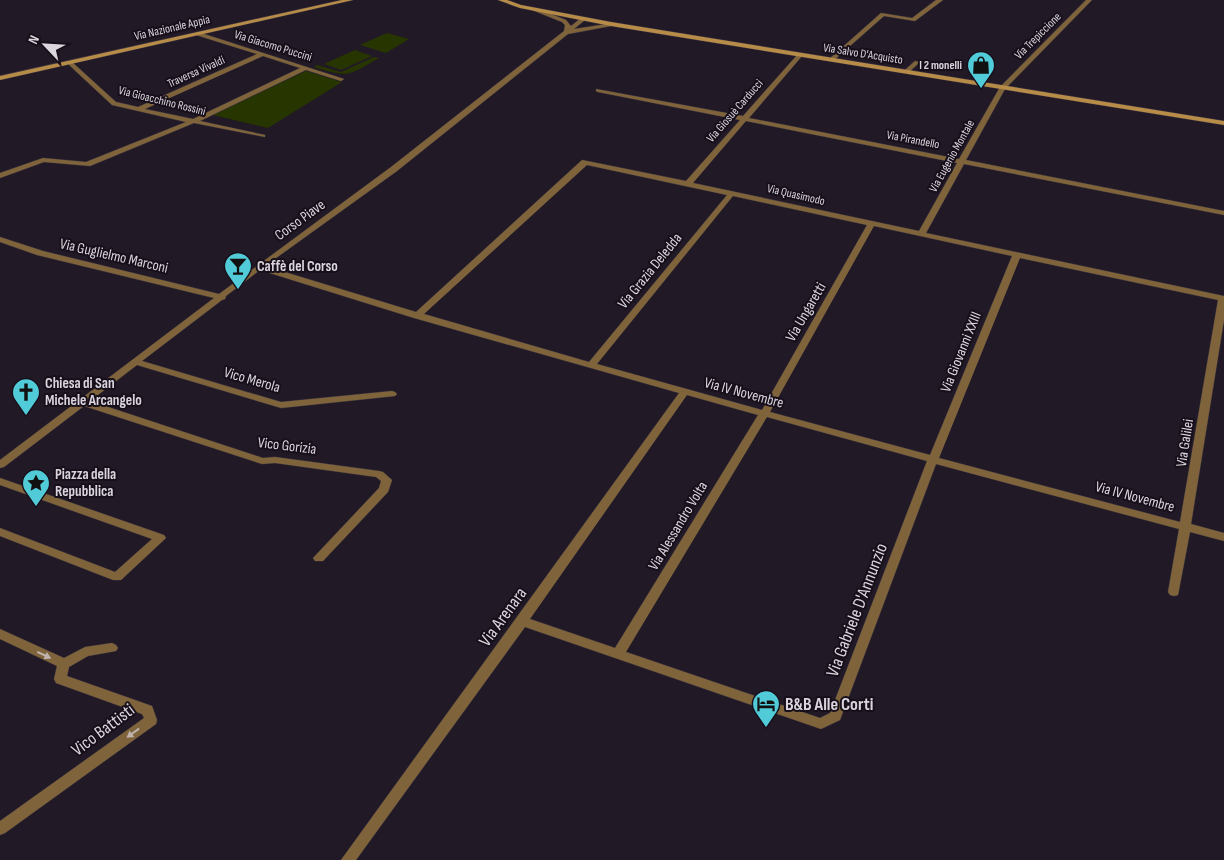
<svg xmlns="http://www.w3.org/2000/svg" width="1224" height="860" viewBox="0 0 1224 860" font-family="'Sofia Sans Condensed',sans-serif">
<style>
.green{fill:#273600}
.lines{fill:none;stroke-linecap:round;stroke-linejoin:round}
.street-casing{stroke:#3b333f;stroke-width:1}
.secondary-casing{stroke:#3b333f;stroke-width:1}
.street{fill:#7e633b;fill-rule:evenodd}
.secondary{fill:#b78c49;fill-rule:evenodd}
.oneway{fill:#bfb3ad}
.labels{text-anchor:middle;dominant-baseline:central;stroke-width:4;stroke-linejoin:round;paint-order:stroke}
.far-street-label{font-size:12px;fill:#dbd5de;stroke:#17101b}
.far-poi-label{font-size:12px;font-weight:bold;fill:#dbd5de;stroke:#17101b;text-anchor:end}
.street-label{font-size:15px;fill:#dbd5de;stroke:#17101b}
.poi-label{font-size:15px;font-weight:bold;fill:#dbd5de;stroke:#17101b;text-anchor:start}
.near-street-label{font-size:18px;fill:#dbd5de;stroke:#17101b}
.near-poi-label{font-size:18px;font-weight:bold;fill:#dbd5de;stroke:#17101b;text-anchor:start}
</style>
<rect width="100%" height="100%" fill="#211925"/>
<g class="green">
<polygon points="387,33 409,39 386,53 360,45"/>
<polygon points="355,50 372,56 341,70 324,64"/>
<path d="M 374,57 L 379,58 C 348,76 349,78 314,67 L 317,65 L 341,72 Z"/>
<polygon points="306,71 342,82 268,128 213,115"/>
</g>
<g class="lines">
<g class="street-casing">
<g id="street">
<polygon points="936,0 943,0 915,21 884,16 833,61 828,60 881,13 912,18"/>
<path d="M 1086,0 L 1092,0 L 1005,89 L 966,160 L 1224,211 L 1224,215 L 964,164 L 926,233 L 1224,296 L 1224,320 L 1191,524 L 1224,533 L 1224,541 L 1190,532 L 1178,595 L 1174,596 L 1170,595 L 1168,592 L 1179,529 L 936,464 L 840,720 L 821,729 L 525,627 L 356,860 L 341,860 L 679,393 L 414,318 L 260,270 L 226,296 L 225,299 L 222,300 L 142,361 L 281,402 L 392,391 L 395,392 L 397,394 L 395,396 L 281,408 L 137,365 L 90,401 L 263,458 L 275,457 L 379,471 L 383,472 L 392,480 L 388,492 L 323,561 L 315,561 L 313,558 L 379,488 L 381,481 L 376,477 L 275,463 L 262,464 L 84,406 L 4,467 L 0,468 L 0,460 L 214,298 L 37,255 L 0,242 L 0,237 L 43,251 L 219,294 L 391,167 L 564,31 L 565,25 L 562,22 L 532,10 L 532,8 L 536,8 L 566,20 L 571,26 L 581,18 L 585,18 L 585,20 L 574,29 L 613,23 L 613,25 L 611,26 L 568,34 L 397,171 L 265,266 L 416,312 L 582,160 L 686,181 L 740,120 L 598,92 L 596,91 L 596,89 L 743,116 L 798,54 L 802,54 L 802,56 L 749,118 L 959,159 L 1000,87 ZM 746,121 L 957,163 L 919,231 L 693,183 ZM 587,165 L 727,195 L 589,362 L 424,314 ZM 733,196 L 867,225 L 762,410 L 597,364 ZM 874,226 L 1012,256 L 930,455 L 770,412 ZM 1020,258 L 1218,300 L 1180,522 L 939,458 ZM 687,395 L 758,415 L 615,648 L 530,619 ZM 767,417 L 927,461 L 830,713 L 820,718 L 626,652 Z"/>
<path d="M 198,32 L 344,79 L 341,81 L 306,70 L 200,121 L 265,135 L 265,137 L 194,123 L 90,166 L 44,162 L 0,178 L 0,173 L 43,158 L 86,162 L 186,122 L 112,105 L 67,63 L 72,62 L 116,102 L 138,107 L 257,54 L 196,35 L 196,33 ZM 263,56 L 300,68 L 193,119 L 145,109 Z"/>
<polygon points="915,61 920,62 908,73 904,73 904,71"/>
<polygon points="0,478 164,535 166,538 121,580 113,580 0,536 0,528 115,572 152,539 0,485"/>
<polygon points="0,629 64,658 85,647 112,643 116,645 118,648 116,651 88,656 69,667 67,676 152,706 157,720 156,724 5,833 0,835 0,821 144,718 142,714 56,683 54,679 57,666 0,639"/>
</g>
</g>
<g class="secondary-casing">
<g id="secondary">
<polygon points="342,0 353,0 0,80 0,76"/>
<polygon points="498,0 507,0 521,5 611,22 1224,121 1224,125 611,26 520,8"/>
</g>
</g>
<use href="#street" class="street"/>
<use href="#secondary" class="secondary"/>
</g>
<defs><path id="oneway-solid" d="M-6-.8H1V-3.2L6.5 0L1 3.2V.8H-6Z" transform="scale(1.25)"/></defs>
<g class="oneway">
<use href="#oneway-solid" transform="translate(44 655) rotate(25)"/>
<use href="#oneway-solid" transform="translate(133 733) rotate(144)"/>
</g>
<defs>
<g id="shop-pin" transform="scale(1.4375)"><path d="M0 17L-7.5 6A9.5 9.5 0 1 1 7.5 6Z" fill="#52cbd8" stroke="#17101b"/><path d="M-5-2.5h2.3a2.7 3.5 0 0 1 5.4 0H5L5.5 6h-11ZM-1.5-2.5h3a1.5 2.3 0 0 0-3 0Z" fill="#111"/></g>
<g id="bar-pin" transform="scale(1.4375)"><path d="M0 17L-7.5 6A9.5 9.5 0 1 1 7.5 6Z" fill="#52cbd8" stroke="#17101b"/><path d="M-6-5H6L.8 .8V4.5H3.5V6h-7V4.5H-.8V.8Z" fill="#111"/></g>
<g id="church-pin" transform="scale(1.4375)"><path d="M0 17L-7.5 6A9.5 9.5 0 1 1 7.5 6Z" fill="#52cbd8" stroke="#17101b"/><path d="M-1.2-6h2.4v3.5h3.3v2.4h-3.3V6h-2.4V-.1h-3.3v-2.4h3.3Z" fill="#111"/></g>
<g id="sight-pin" transform="scale(1.4375)"><path d="M0 17L-7.5 6A9.5 9.5 0 1 1 7.5 6Z" fill="#52cbd8" stroke="#17101b"/><path d="M0-6L1.8-2.2L6-1.7L2.9 1.2L3.7 5.4L0 3.3L-3.7 5.4L-2.9 1.2L-6-1.7L-1.8-2.2Z" fill="#111"/></g>
<g id="hotel-pin" transform="scale(1.4375)"><path d="M0 17L-7.5 6A9.5 9.5 0 1 1 7.5 6Z" fill="#52cbd8" stroke="#17101b"/><path d="M-6-4.5h1.5V1H6V5H4.5V3h-9V5H-6ZM-4 0a1.8 1.8 0 1 1 3.6 0ZM.5 0V-2.5h3Q6-2.5 6 0Z" fill="#111"/></g>
</defs>
<g fill-rule="evenodd">
<use href="#shop-pin" x="981" y="65"/>
<use href="#bar-pin" x="238" y="266"/>
<use href="#church-pin" x="26" y="392"/>
<use href="#sight-pin" x="36" y="483"/>
<use href="#hotel-pin" x="766" y="704"/>
</g>
<g class="labels">
<g class="far-street-label">
<text transform="translate(172 28) rotate(-13)">Via Nazionale Appia</text>
<text transform="translate(1038 36) rotate(-45)">Via Trepiccione</text>
<text transform="translate(273 46) rotate(17)">Via Giacomo Puccini</text>
<text transform="translate(863 54) rotate(9)">Via Salvo D'Acquisto</text>
<text transform="translate(196 72) rotate(-24)">Traversa Vivaldi</text>
<text transform="translate(162 101) rotate(14)">Via Gioacchino Rossini</text>
<text transform="translate(735 111) rotate(-49)">Via Giosuè Carducci</text>
<text transform="translate(913 140) rotate(11)">Via Pirandello</text>
<text transform="translate(952 156) rotate(-61)">Via Eugenio Montale</text>
<text transform="translate(796 195) rotate(13)">Via Quasimodo</text>
</g>
<g class="far-poi-label">
<text x="962" y="65">I 2 monelli</text>
</g>
<g class="street-label">
<text transform="translate(300 220) rotate(-36)">Corso Piave</text>
<text transform="translate(114 256) rotate(13)">Via Guglielmo Marconi</text>
<text transform="translate(650 271) rotate(-51)">Via Grazia Deledda</text>
<text transform="translate(806 312) rotate(-60)">Via Ungaretti</text>
<text transform="translate(961 352) rotate(-68)">Via Giovanni XXIII</text>
<text transform="translate(252 380) rotate(16)">Vico Merola</text>
<text transform="translate(744 393) rotate(15)">Via IV Novembre</text>
<text transform="translate(1185 443) rotate(-81)">Via Galilei</text>
<text transform="translate(287 446) rotate(7)">Vico Gorizia</text>
<text transform="translate(1135 497) rotate(15)">Via IV Novembre</text>
<text transform="translate(678 526) rotate(-59)">Via Alessandro Volta</text>
</g>
<g class="poi-label">
<text x="257" y="266">Caffè del Corso</text>
<text x="45" y="383">Chiesa di San<tspan x="45" dy="17">Michele Arcangelo</tspan></text>
<text x="55" y="474">Piazza della<tspan x="55" dy="17">Repubblica</tspan></text>
</g>
<g class="near-street-label">
<text transform="translate(857 610) rotate(-69)">Via Gabriele D'Annunzio</text>
<text transform="translate(503 617) rotate(-54)">Via Arenara</text>
<text transform="translate(103 730) rotate(-37)">Vico Battisti</text>
</g>
<g class="near-poi-label">
<text x="785" y="704">B&amp;B Alle Corti</text>
</g>
</g>
<g transform="translate(45 45) rotate(295)" stroke="#17101b" stroke-width="4" paint-order="stroke">
<path d="M0-4L9 19L0 12L-9 19Z" fill="#dbd5de"/>
<text y="-8" font-size="14" font-weight="bold" text-anchor="middle" fill="#dbd5de">N</text>
</g>
</svg>
